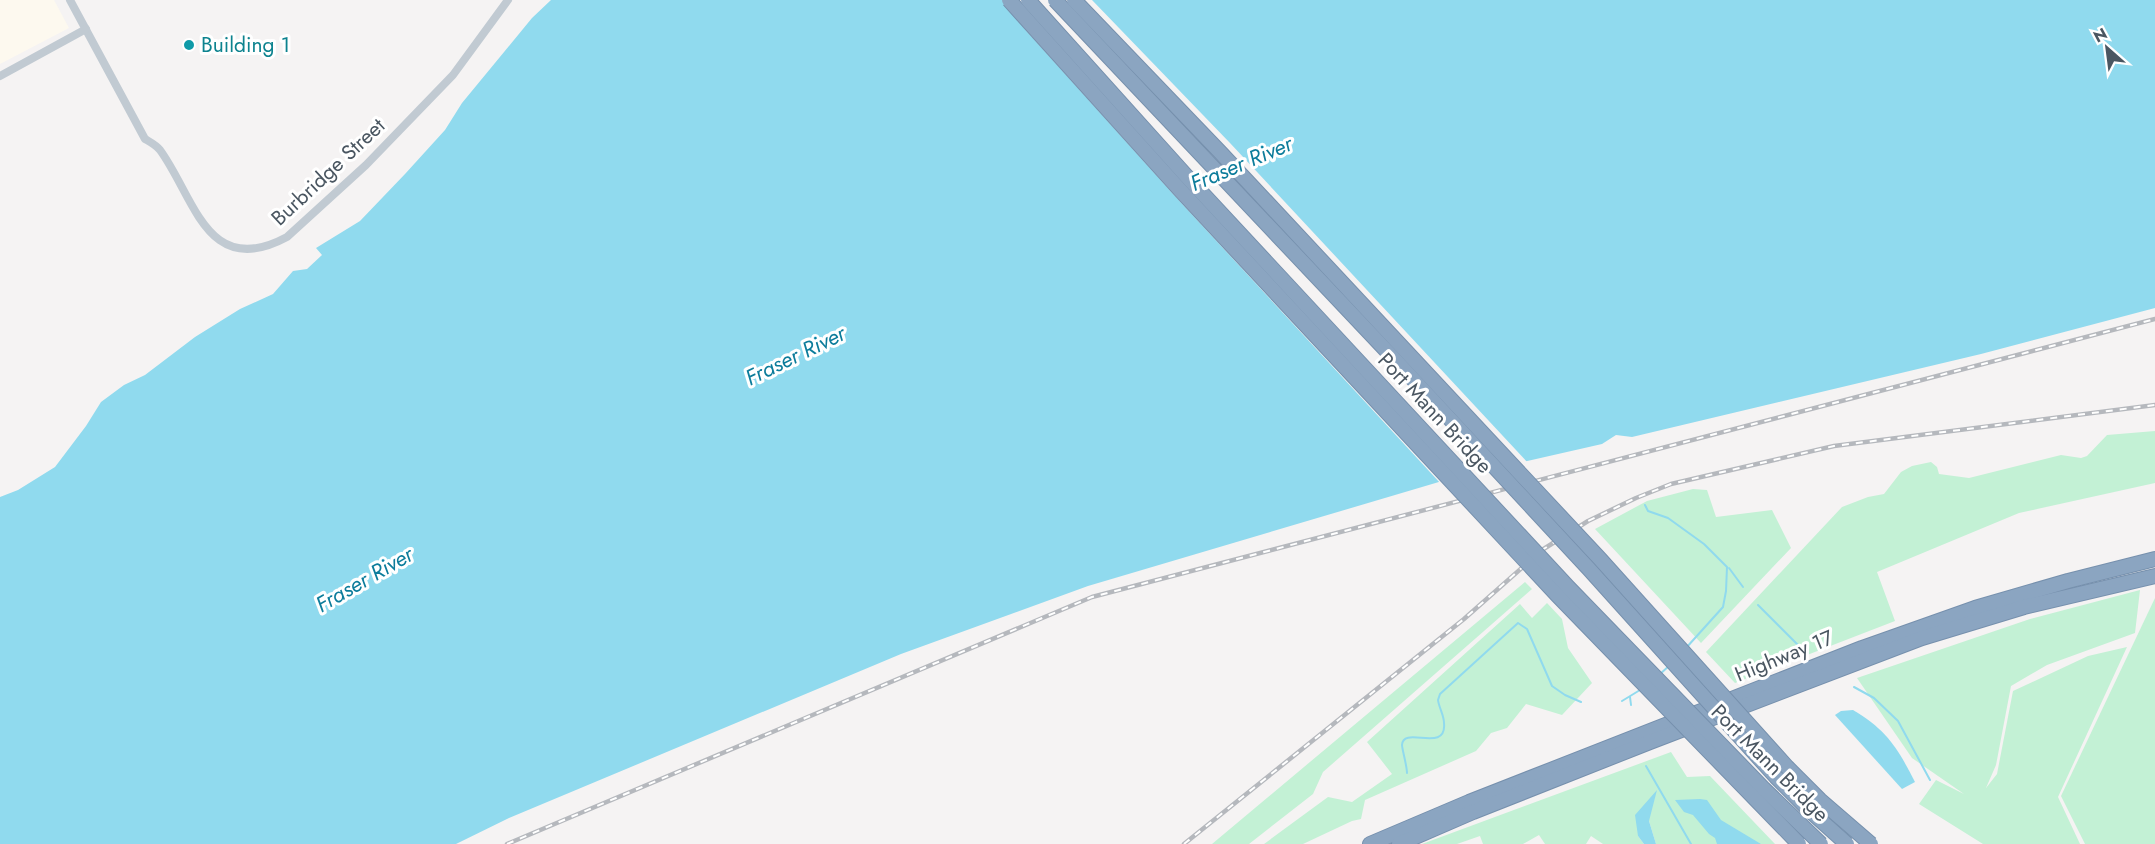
<svg xmlns="http://www.w3.org/2000/svg" width="2155" height="844" viewBox="0 0 2155 844" font-family="Jost,sans-serif">
<style>
.commercial{fill:#fdf9ef}
.green{fill:#c3f1d5}
.water{fill:#90daee}
.pier{fill:#f5f3f3}
.lines{fill:none;stroke-linecap:round;stroke-linejoin:round}
.stream{stroke:#90daee;stroke-width:2}
.highway-casing{stroke:#7690ad;stroke-width:16}
.street{stroke:#c1cad2;stroke-width:8}
.highway{stroke:#8ba5c1;stroke-width:14}
.rail-casing{stroke:#b5b8bd;stroke-width:4.5}
.rail{stroke:#fff;stroke-width:2;stroke-dasharray:7;stroke-linecap:butt}
.highway-bridge-casing{stroke:#7690ad;stroke-width:16;stroke-linecap:butt}
.highway-bridge{stroke:#8ba5c1;stroke-width:14}
.culture-dot{fill:#0f9aa8;stroke:#fff;stroke-width:2}
.labels{text-anchor:middle;dominant-baseline:central;stroke-width:6;stroke-linejoin:round;paint-order:stroke}
.culture-label{font-size:21px;fill:#0d838f;stroke:#fff;text-anchor:start}
.street-label{font-size:21px;fill:#4a5661;stroke:#fff}
.water-label{font-size:22px;font-style:italic;fill:#0c7c9b;stroke:#fff}
</style>
<rect width="100%" height="100%" fill="#f5f3f3"/>
<polygon class="commercial" points="0,0 54,0 69,28 0,64"/>
<g class="green">
<polygon points="2155,431 2155,483 2019,513 1877,572 1895,621 1735,683 1706,652 1842,507 1868,497 1884,494 1901,472 1912,466 1931,462 1937,467 1939,474 1969,478 2061,455 2081,458 2087,456 2107,435"/>
<polygon points="1693,489 1707,490 1716,517 1772,510 1791,548 1701,643 1595,529 1647,501"/>
<polygon points="1525,582 1532,589 1323,772 1313,794 1249,844 1212,844"/>
<polygon points="2140,590 2135,633 2047,665 2011,686 1996,765 1986,788 1997,774 2013,691 2088,656 2127,647 2058,797 2080,844 1983,844 1919,804 1936,780 1964,794 1912,758 1857,678 2030,619"/>
<polygon points="2155,598 2155,844 2085,844 2061,796"/>
<polygon points="1547,603 1562,619 1568,648 1592,683 1562,715 1526,704 1507,728 1491,733 1476,751 1365,800 1361,819 1352,821 1303,844 1264,844 1328,797 1352,802 1392,774 1367,742 1520,604 1532,618"/>
<polygon points="1671,752 1687,777 1710,776 1775,844 1656,844 1649,821 1638,836 1644,844 1603,844 1591,836 1586,844 1545,844 1539,835 1523,844 1483,844 1480,836 1457,844 1422,844"/>
</g>
<g class="water">
<polygon points="551,0 2155,0 2155,308 1981,354 1632,437 1616,435 1602,444 1449,479 1088,586 901,654 509,818 456,844 0,844 0,497 18,490 55,467 86,426 101,402 124,385 145,375 195,337 240,309 273,294 293,271 307,269 322,255 316,248 360,221 405,174 445,130 462,103 532,18"/>
<path d="M 1853,710 C 1887,730 1898,749 1915,782 L 1902,789 L 1835,715 L 1841,711 Z"/>
<polygon points="1657,790 1649,821 1656,844 1644,844 1638,836 1635,815"/>
<polygon points="1700,799 1707,800 1721,820 1761,844 1717,844 1715,838 1709,834 1693,815 1684,812 1675,800"/>
</g>
<polygon class="pier" points="1002,0 1092,0 1230,143 1529,464 1441,484 1174,195 1023,27 1025,25"/>
<g class="lines">
<g class="stream">
<polyline points="1645,505 1648,511 1668,518 1704,544 1727,567 1726,591 1723,607 1686,648"/>
<polyline points="1729,568 1743,587"/>
<polyline points="1758,605 1802,649"/>
<polyline points="1659,675 1670,665"/>
<polyline points="1854,687 1874,698 1898,721 1930,780"/>
<polyline points="1630,697 1631,705"/>
<polyline points="1622,701 1640,690"/>
<polyline points="1646,766 1691,844"/>
<path d="M 1407,773 C 1407,766 1402,749 1402,745 C 1403,725 1447,754 1444,723 C 1444,715 1439,708 1438,700 L 1440,694 L 1518,623 L 1527,629 L 1552,686 L 1565,695 L 1581,702"/>
</g>
<g class="highway-casing">
<g id="highway">
<polyline points="1370,844 1469,802 1862,648 1975,608 2068,581 2155,559"/>
<polyline points="1399,844 1473,812 1650,742 1922,638 2024,607 2155,576"/>
</g>
</g>
<g class="street">
<path d="M 70,0 L 145,139 C 150,142 156,145 160,150 C 195,198 207,280 287,237 L 366,165 L 453,75 L 508,0"/>
<polyline points="0,76 86,29"/>
</g>
<use href="#highway" class="highway"/>
<g class="rail-casing">
<g id="rail">
<polyline points="507,844 1092,597 2155,319"/>
<polyline points="1184,844 1464,619 1542,550 1588,521 1636,498 1671,484 1834,446 2155,405"/>
</g>
</g>
<use href="#rail" class="rail"/>
<g class="highway-bridge-casing">
<g id="highway-bridge">
<polyline points="1009,0 1180,190 1558,596 1799,844"/>
<polyline points="1028,0 1190,180 1568,587 1764,789 1821,844"/>
<polyline points="1055,0 1399,364 1589,569 1776,777 1809,810 1847,844"/>
<polyline points="1074,0 1220,152 1600,559 1787,767 1820,800 1871,844"/>
</g>
</g>
<use href="#highway-bridge" class="highway-bridge"/>
</g>
<circle class="culture-dot" cx="189" cy="45" r="6"/>
<g class="labels">
<g class="culture-label">
<text x="201" y="45">Building 1</text>
</g>
<g class="street-label">
<text transform="translate(328 172) rotate(-43)">Burbridge Street</text>
<text transform="translate(1435 413) rotate(47)">Port Mann Bridge</text>
<text transform="translate(1784 656) rotate(-22)">Highway 17</text>
<text transform="translate(1770 763) rotate(45)">Port Mann Bridge</text>
</g>
<g class="water-label">
<text transform="translate(1241 163) rotate(-23)">Fraser River</text>
<text transform="translate(795 355) rotate(-26)">Fraser River</text>
<text transform="translate(364 579) rotate(-30)">Fraser River</text>
</g>
</g>
<g transform="translate(2107 48) rotate(332)" stroke="#ffffff" stroke-width="4.5" paint-order="stroke">
<path d="M0-4.5L10 22L0 15L-10 22Z" fill="#4a5661"/>
<text y="-9" font-size="16" font-weight="bold" text-anchor="middle" fill="#4a5661">N</text>
</g>
</svg>
